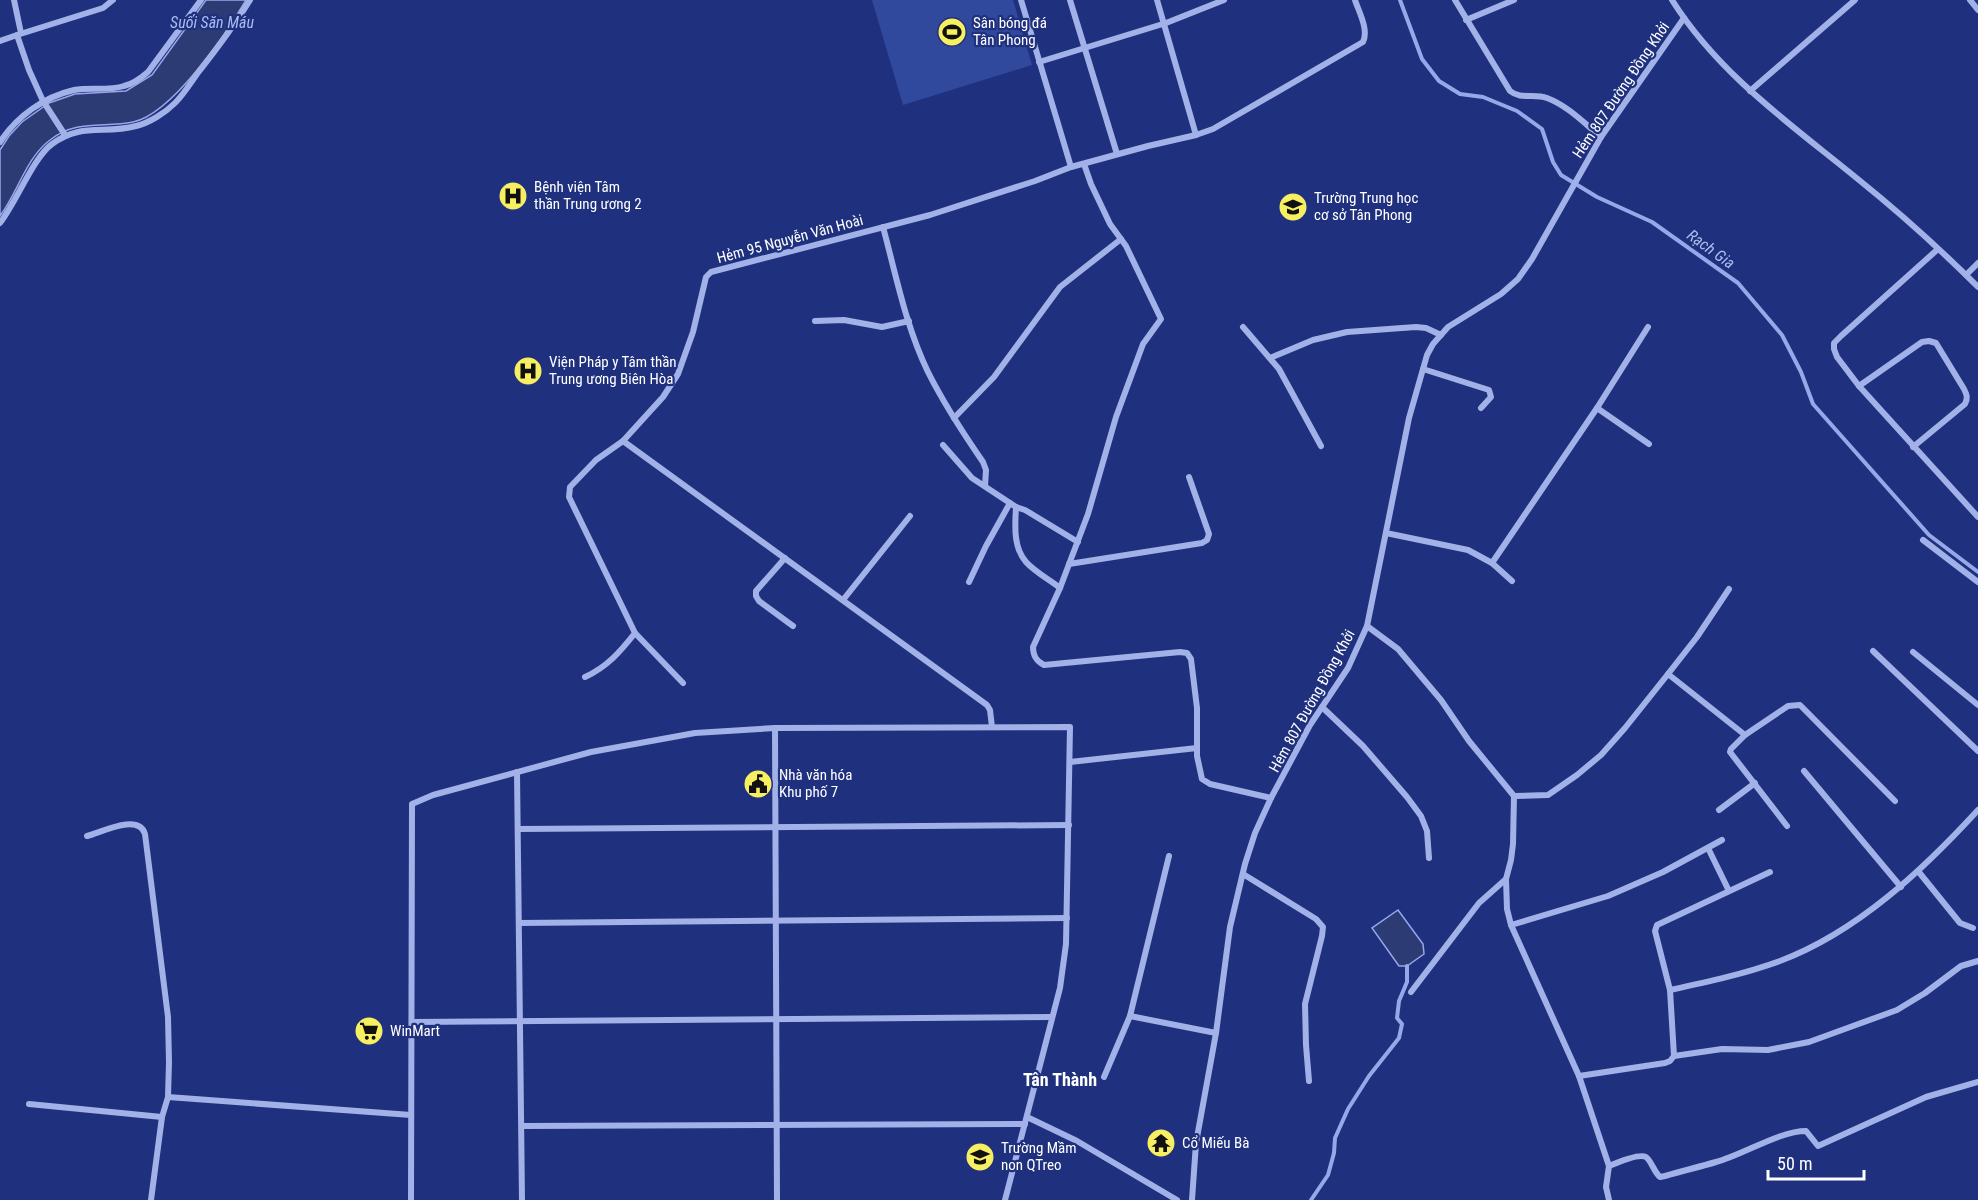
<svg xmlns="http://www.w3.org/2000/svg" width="1978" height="1200" viewBox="0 0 1978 1200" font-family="'Roboto Condensed',sans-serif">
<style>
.green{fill:#31499c}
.water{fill:#2d3b74;stroke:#96a8e9;stroke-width:1.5}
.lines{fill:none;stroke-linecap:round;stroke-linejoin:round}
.stream{stroke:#96a8e9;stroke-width:4}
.street{stroke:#a2b1e7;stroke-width:6}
.labels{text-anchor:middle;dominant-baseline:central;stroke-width:4.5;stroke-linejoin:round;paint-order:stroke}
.poi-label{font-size:15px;fill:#fff;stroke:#1f317e;text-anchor:start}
.street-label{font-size:15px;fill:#fff;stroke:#1f317e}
.water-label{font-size:16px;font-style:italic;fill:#adbcef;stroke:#1f317e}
.quarter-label{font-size:18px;font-weight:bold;fill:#fff;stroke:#1f317e}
</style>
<rect width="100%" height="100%" fill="#1f317e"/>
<polygon class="green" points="872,0 1013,0 1032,65 903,105"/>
<g class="water">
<path d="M 206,0 L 246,0 C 226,34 172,114 133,122 C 103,128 77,119 50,140 C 26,158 18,192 0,216 L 0,150 L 9,136 L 22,122 L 49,103 L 75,94 L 126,91 L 152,75 Z"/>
<polygon points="1398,910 1423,944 1424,954 1407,966 1399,966 1372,928"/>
</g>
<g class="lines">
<g class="stream">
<polyline points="1400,0 1422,59 1439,81 1460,94 1483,97 1517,111 1542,129 1553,162 1561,175 1597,197 1652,222 1738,283 1782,335 1801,372 1813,404 1929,535 1978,572"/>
<polyline points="1311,1200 1328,1175 1334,1153 1335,1138 1348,1109 1369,1076 1399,1038 1402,1024 1397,1018 1399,1001 1407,982 1407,966"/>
</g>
<g class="street">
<polyline points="14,0 21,33"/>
<polyline points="1021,0 1071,167"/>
<polyline points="1070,0 1117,154"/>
<polyline points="1157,0 1196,135"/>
<path d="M 1455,0 L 1510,91 C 1521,100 1534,93 1547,98 C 1568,106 1584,123 1601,137"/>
<path d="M 1672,0 C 1719,75 1792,125 1859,180 C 1900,213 1940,249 1978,287"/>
<polyline points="1970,0 1978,10"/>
<polyline points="1466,20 1514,0"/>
<polyline points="0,41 17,35"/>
<polyline points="1039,62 1166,23 1224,0"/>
<polyline points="1750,91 1855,0"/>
<polyline points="65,135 43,101 29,70 17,35 103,8 113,0"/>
<path d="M 0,142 C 17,116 44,97 74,90 C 90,87 108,91 124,86 C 133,84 141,78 148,72 L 201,0"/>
<path d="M 1084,164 L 1091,184 L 1110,224 L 1126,246 L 1161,319 L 1143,344 L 1116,417 L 1088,514 L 1060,588 L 1033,647 C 1033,656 1036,661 1044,665 L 1180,652 L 1187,653 L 1191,659 L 1197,708 L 1197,756 L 1202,779 L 1210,784 L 1271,798"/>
<path d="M 0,223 C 17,201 33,158 52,144 C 82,122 104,135 136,126 C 149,123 165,113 175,103 C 183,95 190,84 197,74 C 216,50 234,26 250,0"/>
<path d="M 883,227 C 896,275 906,327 928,372 C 944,404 963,433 983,462 L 986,470 L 985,486"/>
<polyline points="1938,249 1841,336 1834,343 1834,349 1837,357 1859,386 1978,517"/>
<polyline points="1966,275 1978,263"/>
<polyline points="815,321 844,320 882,327 909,321"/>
<polyline points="1243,327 1279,369 1321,446"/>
<polyline points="1270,358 1313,340 1347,332 1416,327 1426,328 1441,335"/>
<polyline points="1423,369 1489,390 1491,397 1481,408"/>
<path d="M 1859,386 L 1922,342 L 1929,341 L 1936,343 L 1964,389 C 1967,395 1968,398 1965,404 L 1913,447"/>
<polyline points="1597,408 1649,444"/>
<polyline points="954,418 994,377 1060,287 1121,239"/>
<polyline points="623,441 987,705 990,710 992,727"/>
<polyline points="943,445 972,478 1016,507 1025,510 1078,542"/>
<path d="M 1016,507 C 1015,525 1013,547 1026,562 C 1035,572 1050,580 1060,588"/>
<polyline points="1386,533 1468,550 1492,563 1512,581"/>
<polyline points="1923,540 1978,582"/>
<polyline points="785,558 756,591 756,596 759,601 793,626"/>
<polyline points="1492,563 1597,408 1648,327"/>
<polyline points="1069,564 1202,543 1207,540 1209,534 1189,477"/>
<polyline points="969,582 986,546 1010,503"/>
<polyline points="843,600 910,516"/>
<polyline points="1367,626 1398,649 1441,700 1469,741 1514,796 1513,844 1511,860 1506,879 1507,909 1511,925 1579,1076 1609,1166 1606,1187 1609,1200"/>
<polyline points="635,633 683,683"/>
<polyline points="1873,651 1978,751"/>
<polyline points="1913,652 1978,705"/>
<polyline points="1668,674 1697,637 1729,589"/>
<path d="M 585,677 C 607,667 620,652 635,633 L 569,497 L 570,487 L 596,460 L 623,441 L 663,397 L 678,374 L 693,332 L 706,277 L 711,272 L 930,215 L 1035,181 L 1071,167 L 1148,146 L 1196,135 L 1213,129 L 1363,42 C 1369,30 1359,12 1355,0"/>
<polyline points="1322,707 1363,746 1407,797 1421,816 1427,831 1429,858"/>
<polyline points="775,728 777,1200"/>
<polyline points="1745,735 1731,749 1730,752 1787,826"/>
<polyline points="1070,762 1197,748"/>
<polyline points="1804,771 1901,887"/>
<polyline points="517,772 522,1200"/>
<polyline points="1514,796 1548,795 1577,775 1601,755 1625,728 1668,674 1745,735 1788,706 1800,705 1895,801"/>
<polyline points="1719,810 1755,783"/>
<polyline points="518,829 1069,825"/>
<path d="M 87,836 C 102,832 139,813 145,834 L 168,1017 L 169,1062 L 168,1097 L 162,1117 L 151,1200"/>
<polyline points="1708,848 1729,891"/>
<polyline points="1918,871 1960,923 1973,928"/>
<polyline points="1243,874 1316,919 1323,927 1322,936 1305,1004 1306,1045 1309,1081"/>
<polyline points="519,923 1067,918"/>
<polyline points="1511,925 1608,896 1663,872 1722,840"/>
<polyline points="1670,990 1655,931 1657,925 1770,872"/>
<polyline points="1411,992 1479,903 1506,879"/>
<polyline points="1130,1016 1216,1033"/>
<polyline points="412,1022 1052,1017"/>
<polyline points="1674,1056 1722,1049 1768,1050 1809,1042 1897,1010 1925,993 1961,966 1978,961"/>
<path d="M 1579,1076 L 1665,1063 L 1670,1061 L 1674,1056 L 1670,990 C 1707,982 1744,974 1780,961 C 1857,932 1923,870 1978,810"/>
<polyline points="1104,1077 1130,1016 1169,856"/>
<polyline points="168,1097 411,1115"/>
<polyline points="29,1104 162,1117"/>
<polyline points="1027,1117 1077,1141 1177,1200"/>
<polyline points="522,1126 1025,1124"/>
<path d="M 1609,1166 C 1616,1163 1639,1153 1646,1157 C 1652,1162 1654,1172 1660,1177 L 1665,1176 C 1682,1171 1699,1167 1716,1162 C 1743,1155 1779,1131 1806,1131 L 1818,1146 L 1926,1097 L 1978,1082"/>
<polyline points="411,1200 412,804 433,795 591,752 695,733 775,728 1070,727 1066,944 1060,988 1005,1200"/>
<polyline points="1192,1200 1196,1143 1216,1033 1230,927 1245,864 1255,833 1271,798 1310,725 1348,668 1367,626 1409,418 1427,355 1433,344 1448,327 1501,294 1518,279 1532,259 1601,137 1684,18"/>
</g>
</g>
<defs>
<g id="stadium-disc" transform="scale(1.5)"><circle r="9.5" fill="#f6ef62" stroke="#1f317e"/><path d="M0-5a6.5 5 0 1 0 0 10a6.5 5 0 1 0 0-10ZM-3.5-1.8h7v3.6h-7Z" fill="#111"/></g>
<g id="hospital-disc" transform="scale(1.5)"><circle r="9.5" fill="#f6ef62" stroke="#1f317e"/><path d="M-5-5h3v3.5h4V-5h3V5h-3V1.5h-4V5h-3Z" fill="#111"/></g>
<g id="school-disc" transform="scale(1.5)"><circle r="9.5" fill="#f6ef62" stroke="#1f317e"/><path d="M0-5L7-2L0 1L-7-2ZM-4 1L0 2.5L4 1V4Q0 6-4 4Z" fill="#111"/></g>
<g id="civic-disc" transform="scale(1.5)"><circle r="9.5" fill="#f6ef62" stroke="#1f317e"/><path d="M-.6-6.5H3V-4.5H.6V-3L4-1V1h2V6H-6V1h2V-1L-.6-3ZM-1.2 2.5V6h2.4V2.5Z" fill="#111"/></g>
<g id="supermarket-disc" transform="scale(1.5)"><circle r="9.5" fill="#f6ef62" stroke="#1f317e"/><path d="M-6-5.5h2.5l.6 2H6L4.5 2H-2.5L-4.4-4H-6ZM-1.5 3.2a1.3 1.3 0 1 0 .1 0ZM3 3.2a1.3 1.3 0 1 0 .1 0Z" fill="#111"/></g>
<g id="temple-disc" transform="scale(1.5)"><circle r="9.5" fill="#f6ef62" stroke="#1f317e"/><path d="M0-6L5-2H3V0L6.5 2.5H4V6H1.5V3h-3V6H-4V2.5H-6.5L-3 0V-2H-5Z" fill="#111"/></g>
</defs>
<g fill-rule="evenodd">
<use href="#stadium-disc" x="952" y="32"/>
<use href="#hospital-disc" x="513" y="196"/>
<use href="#school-disc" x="1293" y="207"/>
<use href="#hospital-disc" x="528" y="371"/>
<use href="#civic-disc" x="758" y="784"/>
<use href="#supermarket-disc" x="369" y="1031"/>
<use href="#temple-disc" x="1161" y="1143"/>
<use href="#school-disc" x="980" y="1157"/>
</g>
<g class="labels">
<g class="poi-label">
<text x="973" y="23">Sân bóng đá<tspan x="973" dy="17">Tân Phong</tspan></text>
<text x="534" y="187">Bệnh viện Tâm<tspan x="534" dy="17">thần Trung ương 2</tspan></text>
<text x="1314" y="198">Trường Trung học<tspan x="1314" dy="17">cơ sở Tân Phong</tspan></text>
<text x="549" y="362">Viện Pháp y Tâm thần<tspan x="549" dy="17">Trung ương Biên Hòa</tspan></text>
<text x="779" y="775">Nhà văn hóa<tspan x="779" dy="17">Khu phố 7</tspan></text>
<text x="390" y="1031">WinMart</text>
<text x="1182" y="1143">Cổ Miếu Bà</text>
<text x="1001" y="1148">Trường Mầm<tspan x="1001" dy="17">non QTreo</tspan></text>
</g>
<g class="street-label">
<text transform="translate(1621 90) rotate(-56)">Hẻm 807 Đường Đồng Khởi</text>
<text transform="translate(790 239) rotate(-15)">Hẻm 95 Nguyễn Văn Hoài</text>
<text transform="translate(1312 701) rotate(-61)">Hẻm 807 Đường Đồng Khởi</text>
</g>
<g class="water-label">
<text x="212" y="22">Suối Săn Máu</text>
<text transform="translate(1711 249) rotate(36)">Rạch Gia</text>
</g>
<g class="quarter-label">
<text x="1060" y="1079">Tân Thành</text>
</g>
</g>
<path d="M1768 1170v9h96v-9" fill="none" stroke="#ffffff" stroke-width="3"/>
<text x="1777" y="1170" font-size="18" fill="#ffffff" stroke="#1f317e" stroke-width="4.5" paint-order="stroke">50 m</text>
</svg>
